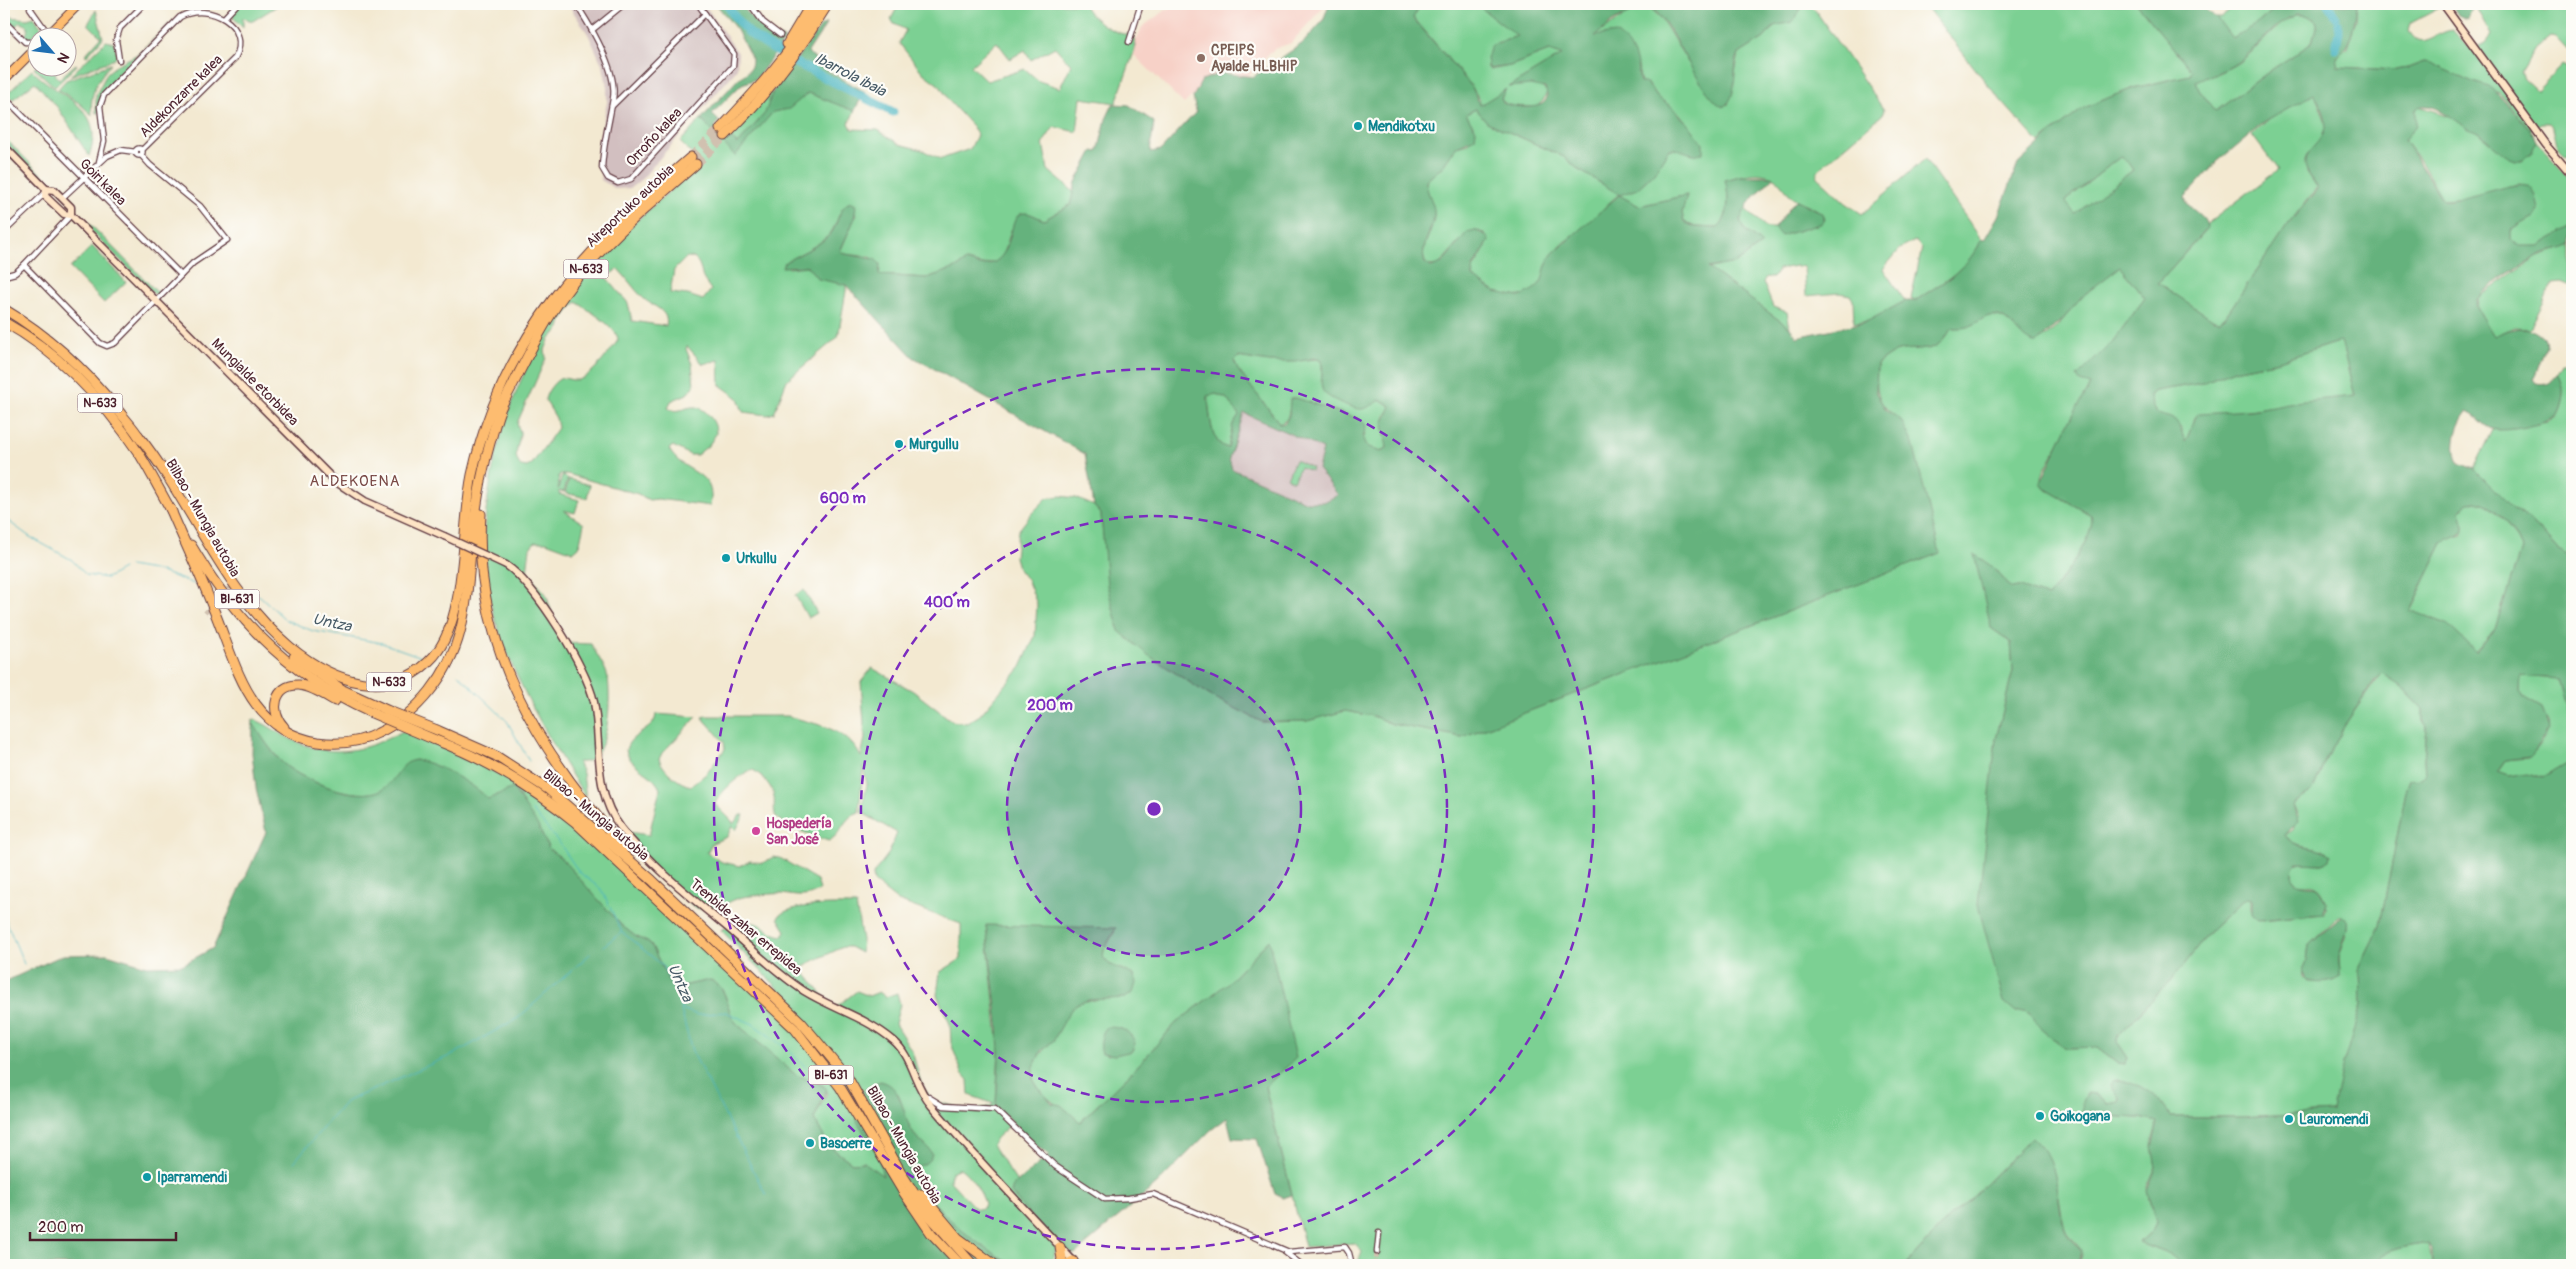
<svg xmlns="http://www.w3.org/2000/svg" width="2576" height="1269" viewBox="0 0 2576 1269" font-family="Pangolin,sans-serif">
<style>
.built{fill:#f7d1c7}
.industrial{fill:#d2bfc0}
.green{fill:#7cd093;stroke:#63785f;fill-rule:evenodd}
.forest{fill:#65b27d;stroke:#586854;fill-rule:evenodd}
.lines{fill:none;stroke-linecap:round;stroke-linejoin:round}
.stream{stroke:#46b4c0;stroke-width:1}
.river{stroke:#46b4c0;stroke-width:9}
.street-tunnel{stroke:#d1c1b0;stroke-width:4.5;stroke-dasharray:4.5 2;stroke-linecap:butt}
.highway-tunnel{stroke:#d1c1b0;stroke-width:9;stroke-dasharray:9 4.5;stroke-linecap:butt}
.street-casing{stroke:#633d44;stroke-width:7}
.secondary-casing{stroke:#633d44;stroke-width:9}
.primary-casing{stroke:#633d44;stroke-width:10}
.highway-casing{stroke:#633d44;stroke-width:11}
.street{stroke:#fff;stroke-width:4.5}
.secondary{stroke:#fee4c5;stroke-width:6}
.primary{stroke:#fdbc6f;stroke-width:8}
.highway{stroke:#fdbc6f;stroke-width:9}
.secondary-bridge-casing{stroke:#633d44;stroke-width:9;stroke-linecap:butt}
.highway-bridge-casing{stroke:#633d44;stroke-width:11;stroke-linecap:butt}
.secondary-bridge{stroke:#fee4c5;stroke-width:6}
.highway-bridge{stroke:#fdbc6f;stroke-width:9}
.ring{fill:none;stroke:#7b2cbf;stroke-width:2.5;stroke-dasharray:9 6}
.education-dot{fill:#8d6e63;stroke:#fdfcf7;stroke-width:2}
.culture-dot{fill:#0f9aa8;stroke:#fdfcf7;stroke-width:2}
.hotel-dot{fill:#d1479c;stroke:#fdfcf7;stroke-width:2}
.labels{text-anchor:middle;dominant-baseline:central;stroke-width:4.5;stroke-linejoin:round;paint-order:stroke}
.shield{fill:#fdfcf7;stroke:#806168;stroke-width:1}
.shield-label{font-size:12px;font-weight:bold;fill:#4a1f2b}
.education-label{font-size:14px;font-weight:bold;fill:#785e54;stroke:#fdfcf7;text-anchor:start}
.street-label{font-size:14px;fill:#4a1f2b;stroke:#fdfcf7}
.culture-label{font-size:14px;font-weight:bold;fill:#0d838f;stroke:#fdfcf7;text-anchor:start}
.hotel-label{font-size:14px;font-weight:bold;fill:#b23c85;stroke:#fdfcf7;text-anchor:start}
.water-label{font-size:15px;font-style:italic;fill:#485b67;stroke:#fdfcf7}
.neighbourhood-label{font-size:15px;letter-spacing:1px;fill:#794946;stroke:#fdfcf7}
.centre{fill:#7b2cbf;stroke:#fdfcf7;stroke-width:2.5}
.ring-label{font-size:15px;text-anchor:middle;font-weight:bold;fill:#7b2cbf;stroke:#fdfcf7;stroke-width:4.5;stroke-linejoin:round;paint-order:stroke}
</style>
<rect width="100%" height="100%" fill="#fdfcf7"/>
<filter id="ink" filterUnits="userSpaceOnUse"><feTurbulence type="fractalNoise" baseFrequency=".02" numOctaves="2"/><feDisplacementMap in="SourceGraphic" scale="10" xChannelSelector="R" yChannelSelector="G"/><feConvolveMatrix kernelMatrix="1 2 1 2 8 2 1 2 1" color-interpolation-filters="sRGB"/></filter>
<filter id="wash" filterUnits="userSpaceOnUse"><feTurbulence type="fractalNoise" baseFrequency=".0096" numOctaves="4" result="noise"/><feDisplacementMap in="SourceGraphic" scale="20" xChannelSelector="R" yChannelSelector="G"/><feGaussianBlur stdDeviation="1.12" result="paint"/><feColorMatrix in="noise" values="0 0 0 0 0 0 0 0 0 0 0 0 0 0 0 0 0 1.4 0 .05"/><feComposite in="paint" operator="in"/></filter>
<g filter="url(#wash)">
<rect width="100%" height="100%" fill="#f3e9d1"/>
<polygon class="built" points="1174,4 1325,4 1325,5 1291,43 1274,49 1244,80 1226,63 1184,104 1131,52 1142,27"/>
<g class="industrial">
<polygon points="568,4 704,4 738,53 737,68 734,73 640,181 630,188 616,189 601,180 597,149 607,103 607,85 603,66 588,34"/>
<polygon points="1244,413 1323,449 1318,469 1338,495 1324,502 1307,502 1232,469 1229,458"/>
</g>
<g class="green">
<polygon points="240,4 280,4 253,21 243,18 243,28 231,15"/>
<path d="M 899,4 L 1084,4 C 1086,16 1121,40 1132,33 L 1136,46 L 1116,103 L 1081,98 L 1077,132 L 1054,127 L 1043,143 L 1048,170 L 1074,192 L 1070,205 L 1044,220 L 1030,214 L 1011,230 L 1004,254 L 998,261 L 982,265 L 966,261 L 956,268 L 927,278 L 879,275 L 880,269 L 871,257 L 845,254 L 840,252 L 856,215 L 850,202 C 838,208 838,225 829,235 C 818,246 799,254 785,262 L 789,268 L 807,266 L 816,276 L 846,285 L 846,291 L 838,337 L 787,380 L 774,413 L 768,415 L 743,412 L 738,398 L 720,385 L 719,360 L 703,364 L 687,346 L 686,349 L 692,364 L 694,385 L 687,394 L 671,401 L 668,408 C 682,418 693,394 711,418 C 715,424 716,427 716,434 L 709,445 L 697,455 L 690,455 L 673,446 L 669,449 C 683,475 718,470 710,506 L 658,499 L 649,500 L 638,494 L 567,474 L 559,475 L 558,489 L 562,476 L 568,478 L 564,492 L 559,491 L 559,494 L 579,500 L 575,513 L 563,510 L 584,524 L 579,547 L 573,552 L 546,542 L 535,542 L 530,548 L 527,572 L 546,594 L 554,620 L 567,643 L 591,644 C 596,654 606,667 608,678 C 611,700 610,767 578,762 L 583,773 L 586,798 C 546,734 501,661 487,586 C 484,575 486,562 486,551 L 483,550 C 487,447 522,351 588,271 C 621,231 663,198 701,163 L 680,142 L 701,119 L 723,143 L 769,93 L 834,93 L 856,108 L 849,123 L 852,129 L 878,130 L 899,144 L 922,150 L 941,159 L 970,149 L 977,135 L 973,127 L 950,102 L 940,86 L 923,73 L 899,43 L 906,30 L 894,24 L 891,19 ZM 997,42 L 1010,59 L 1025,50 L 1031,60 L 1055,47 L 1071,65 L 1060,88 L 1039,81 L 1025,69 L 987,81 L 971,66 ZM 687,257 C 699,257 700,266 702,275 C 703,280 708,285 711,290 L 703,300 L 688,295 L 670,293 L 674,270 ZM 618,269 C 627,278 633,288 642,297 C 650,306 670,309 666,326 L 632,321 L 628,303 L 606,277 ZM 576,302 C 586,308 618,328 618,340 C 611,351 591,377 578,380 C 572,381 568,378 562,378 C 555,380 546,392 545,400 L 556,418 L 558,428 L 532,464 L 527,467 L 521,466 C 511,456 520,444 520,433 C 520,427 516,428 518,421 L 546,358 L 545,350 L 549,340 L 560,328 L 563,318 Z"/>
<path d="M 1421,4 L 1476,4 L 1516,34 L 1518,36 L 1496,43 L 1487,67 L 1490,70 L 1510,66 L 1549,51 L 1562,55 L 1513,85 C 1524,84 1540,82 1547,92 L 1543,101 L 1536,107 L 1509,106 L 1501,100 L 1504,91 L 1480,106 L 1479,99 L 1472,87 L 1413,17 Z"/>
<path d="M 1637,4 L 1646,4 L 1661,18 L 1689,64 L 1728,105 L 1739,54 L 1764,38 L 1774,26 C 1794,20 1793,23 1804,4 L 1811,4 L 1884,110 L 1882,115 L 1819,169 L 1817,173 L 1818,177 L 1846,203 L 1862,214 L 1925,159 L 1981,239 C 1975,265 1935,287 1915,301 L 1911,299 L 1912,294 L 1922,248 L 1915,241 L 1900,249 L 1883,269 L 1905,301 L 1870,321 L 1854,323 L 1853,300 L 1850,295 L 1839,293 L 1806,296 L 1804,267 L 1796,266 L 1779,269 L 1773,278 L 1766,277 L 1763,282 L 1773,307 L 1787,312 L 1790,328 L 1708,269 L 1739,261 L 1762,244 C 1751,234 1732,226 1745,209 L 1767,228 L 1774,228 L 1779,232 L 1820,224 L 1825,220 C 1821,207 1804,205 1794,198 C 1786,193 1781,181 1772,177 C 1759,170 1738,176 1726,180 C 1728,194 1731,220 1716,228 L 1695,227 L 1684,222 L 1682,213 L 1687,195 L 1639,206 L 1618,195 C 1604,206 1593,221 1579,232 C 1573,237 1565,240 1560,246 C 1549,256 1551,273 1541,284 C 1523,306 1490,296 1473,277 L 1473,269 L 1486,247 L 1487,236 L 1479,231 L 1464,236 L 1439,265 L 1428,266 C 1415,252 1434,232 1434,216 C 1434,204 1426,194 1426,181 L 1443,166 L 1457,146 L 1468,143 L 1476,130 L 1466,114 L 1476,109 L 1487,122 L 1564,157 L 1579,170 L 1620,194 L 1642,184 L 1649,178 L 1669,149 L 1679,149 L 1702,142 L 1679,113 L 1657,97 L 1649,85 L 1641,84 L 1638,66 L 1594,36 L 1638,7 Z"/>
<polygon points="1924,4 2137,4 2192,71 2190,75 2134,88 2084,108 2039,143 1996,95"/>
<polygon points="2234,4 2280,4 2258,23 2232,39 2216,18 2222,18"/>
<path d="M 2357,4 L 2447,4 L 2411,23 L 2409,30 C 2419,53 2436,32 2452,30 L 2469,46 L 2475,48 L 2485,43 L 2491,35 L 2475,6 L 2475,4 L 2535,4 L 2545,11 L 2563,5 L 2572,7 L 2572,51 L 2570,53 L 2556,38 L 2550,37 L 2535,49 L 2521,72 L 2524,79 L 2537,91 L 2562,65 L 2572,70 L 2572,153 L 2566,155 C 2552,147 2559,133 2549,123 L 2541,123 L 2531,130 L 2499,93 L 2424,62 L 2408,68 L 2396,70 L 2337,67 L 2336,57 L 2347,48 L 2356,20 Z"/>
<polygon points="96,10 103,38 87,56 85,55 101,37 88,24"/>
<path d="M 2296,15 L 2307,15 L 2317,22 L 2312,43 L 2274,68 L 2216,111 L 2199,90 L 2196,81 C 2211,76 2228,70 2242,60 C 2261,46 2273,26 2296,15 Z"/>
<polygon points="11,17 27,19 34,17 43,30 38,30 27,42 23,37 27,33 28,26 20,22 13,28 5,19"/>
<polygon points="169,24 103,90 98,113 96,113 96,95 107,73 118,64 138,54"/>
<polygon points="106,41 114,43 117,55 115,59 70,76"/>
<polygon points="76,64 77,65 55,87 34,68 37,66 49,70 55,68 58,70 55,74 59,79"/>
<path d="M 111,64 C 98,78 89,94 92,115 L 79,103 L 58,89 L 66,80 Z"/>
<path d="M 32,70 C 60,99 107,106 89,156 L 58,108 L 35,82 L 12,100 L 7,94 Z"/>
<path d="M 2314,93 C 2331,131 2330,127 2305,160 L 2307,172 L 2317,187 L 2287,226 L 2225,317 L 2219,321 L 2214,320 L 2158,283 L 2205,231 L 2207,224 L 2278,170 L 2252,135 L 2270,119 Z"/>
<path d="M 2419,106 L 2453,117 L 2482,135 L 2515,160 L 2528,155 L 2536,141 L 2572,180 L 2572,227 C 2558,235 2531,258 2515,244 C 2510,240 2510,236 2511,230 L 2534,217 L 2539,211 L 2533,191 L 2527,185 L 2518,184 L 2468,198 L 2443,200 L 2422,164 L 2405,142 L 2405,138 L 2415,128 L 2415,110 Z"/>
<polygon points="4,137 45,178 42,181 4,141"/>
<polygon points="2120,157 2126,160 2133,170 2075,215 2064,202"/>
<polygon points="85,219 157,292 161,292 160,295 154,294 82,222"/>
<polygon points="2572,245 2572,287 2562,283 2553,284 2530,328 2514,327 2494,337 2477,308 2478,298 2536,257"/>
<polygon points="92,246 126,282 104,303 70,268"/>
<path d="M 2120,267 L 2145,298 L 2113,341 L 2077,377 L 2091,385 L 2044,471 L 2042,477 L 2044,488 L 2091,515 C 2098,534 2060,582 2048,597 L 2020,587 L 2011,588 L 1994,568 L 1991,628 L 2011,642 L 2013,671 L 1996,739 L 1989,818 L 2016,1012 L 2025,1011 L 2031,1015 L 2047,1034 L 2066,1048 L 2097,1047 L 2118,1063 L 2125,1064 L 2128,1058 L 2118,1043 L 2119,1035 L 2180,970 L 2211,930 L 2245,898 L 2251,898 L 2251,910 L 2262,920 L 2323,914 L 2326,910 C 2328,903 2323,887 2314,885 C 2308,884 2303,886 2297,884 L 2292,877 L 2293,865 L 2297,863 L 2323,864 L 2323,850 L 2293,843 L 2285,835 L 2293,830 L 2298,816 L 2293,804 L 2312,792 L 2324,763 L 2346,723 L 2382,672 L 2401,686 L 2423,709 L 2423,722 L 2427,728 L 2424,759 L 2425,775 L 2418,780 L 2410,779 L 2406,791 L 2380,925 L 2360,966 L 2361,1005 L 2333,1112 L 2240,1117 L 2170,1117 C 2155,1097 2141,1085 2117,1080 L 2120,1100 L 2118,1103 L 2108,1104 L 2095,1094 L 2085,1094 L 2084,1115 L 2139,1118 L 2158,1122 L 2152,1142 L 2156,1167 L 2147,1187 L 2149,1200 L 2156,1214 L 2156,1222 L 2153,1230 L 2140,1242 L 2166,1252 L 2181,1265 L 2078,1265 C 2079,1262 2082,1258 2082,1254 C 2083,1244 2068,1239 2065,1229 C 2056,1195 2060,1162 2032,1137 L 1970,1200 L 1949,1217 L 1906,1265 L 1357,1265 L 1362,1252 L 1355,1243 L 1305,1247 L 1265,1086 L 1269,940 L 1229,982 L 1175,1024 L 1134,1070 L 1080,1122 C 1066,1111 1043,1098 1035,1083 C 1024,1062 1048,1049 1057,1034 C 1062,1025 1066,1012 1075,1005 C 1083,999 1093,1002 1101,998 C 1111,992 1120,980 1128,972 L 1109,964 L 1103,958 L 1104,950 L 1115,931 L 986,926 L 999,1048 L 996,1102 L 1010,1125 L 996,1138 L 992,1145 L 1017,1182 L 1029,1217 L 1056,1247 L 1054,1257 L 1048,1265 C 1037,1265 1022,1268 1013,1264 C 973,1250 930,1203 908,1168 L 929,1149 C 922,1143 915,1137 910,1129 C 898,1109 906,1086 876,1082 L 863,1092 L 884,1178 L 864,1162 L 852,1163 L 829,1146 L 814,1119 L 827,1093 L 823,1085 L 796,1075 L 737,1024 C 723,1010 733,991 710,980 L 678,987 L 670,984 L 651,944 L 635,936 L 621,925 L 560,857 L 549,849 L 516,791 L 488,799 L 466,782 L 416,760 C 401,762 395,783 382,790 C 358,802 303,781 285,765 C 272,753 262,737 252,723 L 253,720 L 256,720 C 270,726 282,736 297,742 C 336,759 367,750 403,731 L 466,756 L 531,792 L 604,854 L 740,982 L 780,990 L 721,930 C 734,924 750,918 764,927 C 771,932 775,935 783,936 L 786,931 L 778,918 C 784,903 840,905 856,905 L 862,940 L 861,953 L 850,947 L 843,947 L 807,964 L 803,967 L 803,971 L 828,1001 L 836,1007 L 857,991 L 869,996 L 879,992 L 886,997 L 897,993 L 900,1004 L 895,1024 L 912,1051 L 922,1086 L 933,1101 L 969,1110 L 988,1107 L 994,1104 L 969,1095 L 968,1080 L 962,1073 L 951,1043 L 950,1024 L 937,995 L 940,972 L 961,959 L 961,924 L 898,901 L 874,882 L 873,874 L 889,853 L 897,833 L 861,812 L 867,784 L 863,767 L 859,812 C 843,817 842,834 829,841 C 820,839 780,824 776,817 C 773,811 775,803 774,797 C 773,787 762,775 753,770 C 744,770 717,795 715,804 L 732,821 L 733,824 L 740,815 L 744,815 L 736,830 L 732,826 L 727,837 L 712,843 L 707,853 L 722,862 L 740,866 L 750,861 L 763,863 L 773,857 L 780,858 L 817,880 L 820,890 C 806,899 797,896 782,894 C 773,893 761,895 751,896 C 727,897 724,913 695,908 L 614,830 L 649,835 L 660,789 C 653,772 629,767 626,750 C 630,732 655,732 656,714 L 697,717 L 662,753 L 659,759 C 663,770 679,784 691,786 L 707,773 L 725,749 L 724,742 L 702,717 L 706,716 L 788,716 C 817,725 846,727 861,757 L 865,738 L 861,682 L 872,668 L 913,691 L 952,721 L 967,723 L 980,715 L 1021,667 L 1035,636 L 1037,604 L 1027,579 L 1019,571 L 1015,557 L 1018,531 L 1032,513 L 1047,498 L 1060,496 L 1076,498 L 1094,506 L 1101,514 L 1103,535 L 1148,655 L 1209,695 L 1262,722 L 1307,721 L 1345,711 L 1373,716 L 1392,724 L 1462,737 L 1939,553 L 1901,420 C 1875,403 1876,393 1877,364 C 1883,360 1891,353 1898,351 C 1923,345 1933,359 1952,328 C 1964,328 1970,323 1981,318 C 2003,309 2016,328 2030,342 C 2053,340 2069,309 2085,294 C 2096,284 2108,276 2120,267 ZM 2339,916 L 2342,916 L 2347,922 L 2346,938 L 2339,957 L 2340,971 L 2333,981 L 2309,982 L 2303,977 L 2302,971 L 2307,960 L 2309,945 ZM 1107,1027 L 1122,1029 L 1134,1046 L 1132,1050 L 1107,1055 ZM 960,1168 C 970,1175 982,1192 985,1204 L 983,1208 L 977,1209 L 973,1206 L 950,1181 L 951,1172 Z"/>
<path d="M 2341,341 L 2355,396 L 2194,417 L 2189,435 L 2184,441 L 2181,428 C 2161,417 2154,419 2150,395 L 2155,391 L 2202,383 L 2234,370 L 2279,361 Z"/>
<path d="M 1238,357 L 1269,362 L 1319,359 L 1322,363 L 1322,389 C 1346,403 1354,415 1381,400 L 1392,407 L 1385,416 L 1387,448 L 1380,452 L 1368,447 L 1363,442 L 1366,428 L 1330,410 L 1296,398 L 1293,397 L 1287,419 L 1280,424 L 1238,370 L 1234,361 Z"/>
<path d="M 2562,365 L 2572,365 L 2572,559 L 2557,550 L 2530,520 L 2514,509 L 2474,469 L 2493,430 L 2548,422 L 2556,417 C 2563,405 2567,385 2557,374 Z"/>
<path d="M 1216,394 L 1226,398 L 1239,415 L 1233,424 L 1228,448 C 1208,443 1211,412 1207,396 Z"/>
<polygon points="1295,460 1312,468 1311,471 1300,467 1293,481 1287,478"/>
<polygon points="569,479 590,485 587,498 565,493"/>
<path d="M 2475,502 C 2499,505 2511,529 2521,549 L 2495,629 L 2475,652 L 2447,624 L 2410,611 L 2443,543 L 2447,539 L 2462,535 L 2464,525 L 2460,512 L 2468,503 Z"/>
<polygon points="804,590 817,613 808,618 795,595"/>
<path d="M 2520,676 L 2558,679 L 2568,714 L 2572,713 L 2572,761 L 2545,778 L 2531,774 L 2508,776 L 2497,773 L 2506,760 L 2528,758 C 2535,751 2552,733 2548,723 C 2545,718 2542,715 2542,708 L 2522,697 L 2519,692 Z"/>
<path d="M 2429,1243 L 2432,1265 L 2378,1265 C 2379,1247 2415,1246 2429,1243 Z"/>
</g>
<g class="forest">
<path d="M 716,4 L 741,4 L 756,24 L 758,23 L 776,38 L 779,36 L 785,40 L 756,79 L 742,84 L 712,114 L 719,121 L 715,126 L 729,140 L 732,139 L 738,144 L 765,113 L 773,91 L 821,26 L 827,23 L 808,52 L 825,69 L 865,92 L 854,111 L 808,93 L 789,109 L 773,112 L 735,156 L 701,119 L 740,77 C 748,73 752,69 752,59 L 737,30 Z"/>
<path d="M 1329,4 L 1421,4 L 1413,18 L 1472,87 L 1480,105 L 1506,89 L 1501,98 L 1503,103 C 1515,108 1556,113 1545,88 L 1530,85 L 1509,87 L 1562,55 L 1549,51 L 1510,66 L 1489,69 L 1487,58 L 1491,46 L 1517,36 L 1476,4 L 1637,4 L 1639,7 L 1612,22 L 1595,36 L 1616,33 C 1635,48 1637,59 1640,83 L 1647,83 L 1657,97 L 1672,107 L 1690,126 L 1703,144 L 1703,153 C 1692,158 1681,147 1669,149 L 1654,173 L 1637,189 L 1620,195 L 1579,170 L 1564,157 L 1487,122 L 1476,109 L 1466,114 L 1476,130 L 1475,138 L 1457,146 L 1443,166 L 1426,181 C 1426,194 1436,204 1434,216 C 1432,232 1419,247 1425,263 L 1431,267 L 1442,263 L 1467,232 L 1475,230 L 1487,236 L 1489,241 L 1473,267 L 1473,277 L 1495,292 L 1519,297 C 1554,282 1536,275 1553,253 L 1619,195 L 1639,206 L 1687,195 L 1682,213 L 1684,222 L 1695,227 L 1716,228 C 1731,220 1729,194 1725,180 L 1740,176 L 1771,176 L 1773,177 L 1748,204 L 1740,220 L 1744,229 L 1762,244 L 1736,263 L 1708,268 L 1790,328 L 1797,337 L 1866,322 L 1905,301 L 1915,301 L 1951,277 L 1968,261 L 1978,247 L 1981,239 L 1984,240 L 1998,216 L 2018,164 L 2054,131 L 2084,108 L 2115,95 L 2134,88 L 2190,75 L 2192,71 L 2137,4 L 2201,4 L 2220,22 L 2232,38 L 2258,23 L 2280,4 L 2357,4 C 2356,18 2350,51 2336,57 L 2338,67 L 2396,70 L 2408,68 L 2424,62 L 2431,63 L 2473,82 L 2492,88 L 2531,130 L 2536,141 L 2532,152 L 2522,160 C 2506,162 2495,144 2483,136 C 2479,132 2474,131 2469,129 C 2455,121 2433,99 2416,108 L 2416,126 L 2404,140 L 2443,200 C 2462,203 2518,178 2529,186 C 2535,190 2538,204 2539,211 L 2534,217 L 2511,230 L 2511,239 L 2519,246 L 2538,246 L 2572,227 L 2572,245 C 2562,251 2552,250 2542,254 C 2528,260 2489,286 2479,297 C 2476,300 2476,303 2477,308 L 2494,336 C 2512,328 2529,322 2545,339 L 2546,346 L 2534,379 L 2537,383 C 2547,385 2551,382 2557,374 C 2567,385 2563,403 2557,415 C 2549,424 2505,433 2493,429 C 2483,426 2477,414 2467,412 C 2456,424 2450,450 2459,463 L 2474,469 L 2514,509 L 2530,520 L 2557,550 L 2572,559 L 2572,713 L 2568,714 L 2558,679 L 2520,676 L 2519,692 L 2523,697 L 2542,708 L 2549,730 L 2530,757 L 2506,760 L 2497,772 L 2508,776 L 2527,773 L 2543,778 L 2572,761 L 2572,1265 L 2432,1265 L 2432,1248 L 2429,1243 C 2415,1246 2379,1247 2378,1265 L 2181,1265 L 2166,1252 L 2140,1242 L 2153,1230 L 2156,1222 L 2147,1191 L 2156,1167 L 2152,1147 L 2158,1122 L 2139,1118 L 2083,1115 L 2082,1101 L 2087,1093 L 2095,1094 L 2108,1104 L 2120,1102 L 2120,1098 L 2111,1085 L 2112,1081 C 2128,1075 2166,1101 2170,1117 L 2240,1117 L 2333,1112 L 2340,1075 L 2361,1005 L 2360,966 L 2380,925 L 2406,791 L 2410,779 L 2418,780 L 2425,775 L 2424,759 L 2427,728 L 2423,722 L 2423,709 L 2401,686 L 2382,673 L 2375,680 L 2346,723 L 2324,763 L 2312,792 L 2293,804 L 2298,822 L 2285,835 C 2294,850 2318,844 2331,855 L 2330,860 L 2323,864 L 2297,863 C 2289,868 2292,879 2297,884 C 2315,890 2317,878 2327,903 L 2323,914 L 2258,920 L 2252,915 L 2252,899 L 2245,898 L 2211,930 L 2180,970 L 2119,1035 L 2118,1043 L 2128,1058 L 2125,1064 L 2118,1063 L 2097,1047 L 2066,1048 L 2044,1032 L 2031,1015 L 2025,1011 L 2016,1012 L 2004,1002 L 1978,905 L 1996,739 L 2013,671 L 2011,642 L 1991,628 L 1974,554 L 1994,568 L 2011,588 L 2020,587 L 2048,597 C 2060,582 2098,533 2091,515 L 2044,488 L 2041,482 L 2070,420 L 2091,385 L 2080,382 L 2077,377 L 2113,341 L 2145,298 L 2120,267 L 2085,294 L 2065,317 L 2036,343 C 2024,344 2014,323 2003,318 C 1988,310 1980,323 1968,327 C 1963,328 1957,328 1952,328 C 1933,359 1923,345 1898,351 C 1891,353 1883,360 1877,364 L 1876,393 L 1886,410 L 1901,420 L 1913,444 L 1940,553 L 1462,737 L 1392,724 L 1373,716 L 1345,711 L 1307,721 L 1262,722 L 1209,695 L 1148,655 L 1119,631 L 1107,585 L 1101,514 L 1094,506 L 1085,454 L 913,357 L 846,285 L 818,279 L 807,266 L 782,267 L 785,262 C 799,254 822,245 832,232 C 838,223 839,207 850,202 L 856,205 L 854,220 L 840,251 L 845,254 L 875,259 L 880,264 L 879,275 L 927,278 L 956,268 L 966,261 C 972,262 978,266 985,265 C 1018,261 1005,212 1025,213 C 1031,213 1038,218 1044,220 L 1070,205 L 1076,182 L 1093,151 L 1098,152 L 1106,119 L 1113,104 L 1129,105 L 1154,122 L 1150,152 L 1161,150 L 1196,112 L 1193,97 L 1202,80 L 1221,73 L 1253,77 L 1303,43 L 1323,21 ZM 2298,14 L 2310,16 L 2317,22 L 2312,43 L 2274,68 L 2216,111 L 2199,90 L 2196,81 C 2211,75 2228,70 2241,60 C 2261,46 2273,23 2298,14 ZM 2314,94 C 2325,112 2333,127 2315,145 C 2311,150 2306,154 2305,161 C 2304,173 2315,179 2317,189 L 2287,226 L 2225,317 L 2219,321 L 2214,320 L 2158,283 L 2207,228 C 2207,214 2186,210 2185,197 L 2218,161 L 2265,122 ZM 2120,157 L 2126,160 L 2133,170 L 2075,214 L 2065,201 ZM 2341,341 L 2355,396 L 2294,402 L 2251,410 L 2199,413 C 2190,419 2192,433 2185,441 L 2177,421 C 2159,411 2155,422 2150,395 L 2155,391 L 2202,383 L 2234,370 L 2279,361 ZM 1238,357 L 1269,362 L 1296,362 L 1315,358 L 1320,360 C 1326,368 1318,381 1323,391 C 1326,398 1355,410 1362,409 C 1369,408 1375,403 1381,400 L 1391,406 L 1383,424 L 1387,448 L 1380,452 L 1365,445 L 1363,438 L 1366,425 L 1360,419 L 1296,398 L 1290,399 L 1289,415 L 1285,423 L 1280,424 L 1238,370 L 1234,361 ZM 1216,394 L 1226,398 L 1239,415 L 1233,424 L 1228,448 C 1208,443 1211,412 1207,396 ZM 1244,413 L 1323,449 L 1318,469 L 1338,495 L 1324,502 L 1307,502 L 1232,469 L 1229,458 ZM 2475,502 C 2499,505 2512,529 2521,549 L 2495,629 L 2476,652 L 2447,624 L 2410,610 L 2443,543 L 2464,532 L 2464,525 L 2460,512 L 2468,503 Z"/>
<path d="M 1646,4 L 1804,4 L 1792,22 L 1774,26 L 1764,38 L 1739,54 C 1731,69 1740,97 1723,107 C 1705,100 1675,35 1661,17 C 1657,12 1650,9 1646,4 Z"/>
<polygon points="2451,4 2475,4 2467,19 2458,15"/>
<polygon points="1796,200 1821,212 1825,220 1820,224 1781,236 1774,228"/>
<path d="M 253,723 C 263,738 272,754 285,765 C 304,781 357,802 381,790 C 394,784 398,766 411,761 C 425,755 479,787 488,799 L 513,788 L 538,826 L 549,849 L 560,857 L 621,925 L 635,936 L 651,944 L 670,984 L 678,987 L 710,980 C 731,989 724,1010 737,1024 L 796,1075 L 817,1082 L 827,1089 L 814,1119 L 829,1146 L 852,1163 L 864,1162 L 883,1176 L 877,1154 L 857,1121 L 861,1094 L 863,1092 L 880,1081 C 904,1085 902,1117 913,1133 C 918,1141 928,1145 932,1154 C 929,1165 918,1167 908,1168 C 934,1209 971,1243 1014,1265 L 4,1265 L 4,982 L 63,955 L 107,954 L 147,966 L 182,965 L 213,948 L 266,832 L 256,788 L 252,753 Z"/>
<path d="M 2342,916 L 2347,918 C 2349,932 2342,944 2339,957 C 2338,964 2341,971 2340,977 C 2331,984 2315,984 2306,980 L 2302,971 L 2307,960 L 2309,945 Z"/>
<polygon points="986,925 1116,928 1104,950 1103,957 1109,964 1134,975 1136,983 1133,993 1125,998 1089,1000 1076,1004 1070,1011 1053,1041 1041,1051 1033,1069 1033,1079 1038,1087 1052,1103 1061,1105 1080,1122 1134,1070 1175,1024 1229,982 1269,940 1296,1058 1265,1087 1292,1195 1283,1198 1275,1194 1257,1139 1232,1138 1227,1118 1211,1130 1159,1182 1075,1254 1056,1247 1011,1193 1013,1186 1049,1155 1030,1142 996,1105 999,1057 998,1024"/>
<path d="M 1107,1027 C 1119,1027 1131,1030 1135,1043 L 1132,1051 L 1115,1055 L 1102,1053 C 1099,1047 1101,1032 1107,1027 Z"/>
<path d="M 2032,1137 C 2063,1165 2054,1194 2065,1230 C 2068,1239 2078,1243 2082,1251 L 2078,1265 L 1906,1265 L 1949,1217 L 1970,1200 Z"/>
</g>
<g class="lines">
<g class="stream">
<polyline points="4,518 30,537 72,560 86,575 107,578 123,569"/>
<polyline points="129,566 159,571 194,584"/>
<polyline points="247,591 260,596 286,620 313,631 382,643 422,657"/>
<polyline points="458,674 507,721 529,761"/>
<polyline points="532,810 560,844 579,872 601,889 622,932 662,965 677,995 692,1051 766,1195"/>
<polyline points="4,916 24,964"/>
<polyline points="603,946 622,932"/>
<polyline points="681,1009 698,1015 726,1012 753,1024 786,1048 820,1081"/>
<polyline points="294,1162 345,1102 454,1054 518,1018 590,954"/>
</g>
<g class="river">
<path d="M 727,4 C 740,29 754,38 778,52"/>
<polyline points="2328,4 2336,17"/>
<polyline points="2336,49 2339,31 2338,24"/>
<polyline points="794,62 893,112"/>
</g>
</g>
</g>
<g filter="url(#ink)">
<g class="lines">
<g class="street-tunnel">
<polyline points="205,613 234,583"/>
<polyline points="1375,1265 1377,1252"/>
</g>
<g class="highway-tunnel">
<polyline points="691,157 720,129"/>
<polyline points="696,164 725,136"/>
</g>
<g class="street-casing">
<g id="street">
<polyline points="33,4 30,8 47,32"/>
<path d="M 576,4 C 591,27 618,71 613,99 C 609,122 603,145 602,168 L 608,178 L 618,183 L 631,179 L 733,66 L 734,54 L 698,4"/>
<polyline points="750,4 763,22 780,35"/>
<polyline points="224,18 237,4"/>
<polyline points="4,21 25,42 29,42"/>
<polyline points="592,30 624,4"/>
<polyline points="1129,42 1141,4"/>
<polyline points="119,60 116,40 120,28 144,4"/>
<polyline points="10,103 181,275"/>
<polyline points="612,106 705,14"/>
<circle cx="139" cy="152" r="3.5"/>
<path d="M 99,162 L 104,141 L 100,106 L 104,95 L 180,17 C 209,1 253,26 235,58 L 142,150"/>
<polyline points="62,198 107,156 121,150 136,152"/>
<polyline points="4,232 45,193"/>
<polyline points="24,265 100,343 107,346 115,343 193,263 227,240 200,206 150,165 141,155"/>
<polyline points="4,276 15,273 22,267 71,215"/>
<polyline points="925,1095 943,1106 995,1109 1055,1166 1105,1199 1129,1198 1153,1194 1289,1252 1345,1247 1349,1253 1352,1265"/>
<polyline points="1377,1252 1379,1233"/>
<polyline points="1286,1253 1302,1265"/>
</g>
</g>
<g class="secondary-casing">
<g id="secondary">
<polyline points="2443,4 2546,145 2572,175"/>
<polyline points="4,146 46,189 54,190 71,207 71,215"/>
<polyline points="46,189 45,196 64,214 71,215 336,482 365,501 444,536"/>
<path d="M 506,565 C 535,584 587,668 594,702 C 602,746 592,790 621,828 C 651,866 691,897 728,928 C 752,949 776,973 804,991 C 833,1009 866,1017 894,1041 C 913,1058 914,1086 931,1105 C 977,1160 1028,1212 1077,1265"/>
</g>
</g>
<g class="primary-casing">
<g id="primary">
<polyline points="45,38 79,4"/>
<polyline points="4,80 38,46"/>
</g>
</g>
<g class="highway-casing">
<g id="highway">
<polyline points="787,44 811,4"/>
<path d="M 720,129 C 756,91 793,51 819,4"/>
<path d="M 725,136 C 765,97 799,52 828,4"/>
<path d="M 4,309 C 48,335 85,369 117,409 C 125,419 135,429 141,440"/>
<path d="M 4,322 C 59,352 105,403 140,455 C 151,473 161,493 172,512"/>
<path d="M 138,435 C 193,504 221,589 290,647 C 333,682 391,704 434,656 C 468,616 461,527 472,475 C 502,337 588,246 691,157"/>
<path d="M 170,508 C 184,541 200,574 213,608 C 237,665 247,730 318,742 C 339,745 359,743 378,733 C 418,714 449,674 460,632 C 468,601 469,570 472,539 C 476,506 481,474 490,443 C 494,430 497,415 503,403 C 523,367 539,329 564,295 C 600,245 650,204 696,164"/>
<path d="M 481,514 C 472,645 540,753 624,848"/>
<path d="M 191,545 C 238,625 298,684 386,719"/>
<polyline points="294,657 343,690 389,711"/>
<path d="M 284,727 C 269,712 274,684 299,685 C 311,686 325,695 335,701"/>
<polyline points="437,730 496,756 549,790 652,880 801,1022 848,1078 903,1176 927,1213 973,1265"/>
<path d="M 433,739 C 486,759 531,786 575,822 L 795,1029 L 840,1087 L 902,1190 L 931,1233 L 961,1265"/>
<polyline points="921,1194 958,1238 995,1265"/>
<polyline points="1060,1247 1062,1259 1060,1265"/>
<polyline points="1065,1265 1073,1261"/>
</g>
</g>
<use href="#street" class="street"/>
<use href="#secondary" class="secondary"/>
<use href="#primary" class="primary"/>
<use href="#highway" class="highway"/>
<g class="secondary-bridge-casing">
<polyline id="secondary-bridge" points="444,536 506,565"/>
</g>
<g class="highway-bridge-casing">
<g id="highway-bridge">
<polyline points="389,711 437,730"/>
<polyline points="386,719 433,739"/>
</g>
</g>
<use href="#secondary-bridge" class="secondary-bridge"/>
<use href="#highway-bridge" class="highway-bridge"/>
</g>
</g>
<circle cx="1154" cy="809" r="147" fill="#7b2cbf" fill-opacity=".12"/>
<g class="ring">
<circle cx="1154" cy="809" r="147"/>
<circle cx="1154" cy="809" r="293"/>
<circle cx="1154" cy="809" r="440"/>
</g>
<circle class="education-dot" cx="1201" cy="58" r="5"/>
<g class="culture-dot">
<circle cx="1358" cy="126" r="5"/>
<circle cx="899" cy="444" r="5"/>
<circle cx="726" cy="558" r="5"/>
<circle cx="2040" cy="1116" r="5"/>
<circle cx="2289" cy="1119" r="5"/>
<circle cx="810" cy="1143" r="5"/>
<circle cx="147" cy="1177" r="5"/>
</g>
<circle class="hotel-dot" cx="756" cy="831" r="5"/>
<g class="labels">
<g class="shield">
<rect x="563.5" y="259.5" width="45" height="19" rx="4"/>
<rect x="77.5" y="393.5" width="45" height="19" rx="4"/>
<rect x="214.5" y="589.5" width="45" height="19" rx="4"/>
<rect x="366.5" y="672.5" width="45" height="19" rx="4"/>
<rect x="808.5" y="1065.5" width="45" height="19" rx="4"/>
</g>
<g class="shield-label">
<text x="586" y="269">N-633</text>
<text x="100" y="403">N-633</text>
<text x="237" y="599">BI-631</text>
<text x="389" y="682">N-633</text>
<text x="831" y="1075">BI-631</text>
</g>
<g class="education-label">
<text x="1211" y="50">CPEIPS<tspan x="1211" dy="16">Ayalde HLBHIP</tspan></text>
</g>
<g class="street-label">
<text transform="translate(181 96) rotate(-45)">Aldekonzarre kalea</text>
<text transform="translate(654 137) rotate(-47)">Orroño kalea</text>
<text transform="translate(103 182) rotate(45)">Goiri kalea</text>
<text transform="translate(630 206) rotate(-43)">Aireportuko autobia</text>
<text transform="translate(255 382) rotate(45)">Mungialde etorbidea</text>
<text transform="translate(203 518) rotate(60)">Bilbao - Mungia autobia</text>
<text transform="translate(596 815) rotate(40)">Bilbao - Mungia autobia</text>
<text transform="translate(746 927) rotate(40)">Trenbide zahar errepidea</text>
<text transform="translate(904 1145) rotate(60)">Bilbao - Mungia autobia</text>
</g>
<g class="culture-label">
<text x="1368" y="126">Mendikotxu</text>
<text x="909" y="444">Murgullu</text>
<text x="736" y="558">Urkullu</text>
<text x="2050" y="1116">Goikogana</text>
<text x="2299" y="1119">Lauromendi</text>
<text x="820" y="1143">Basoerre</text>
<text x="157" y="1177">Iparramendi</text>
</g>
<g class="hotel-label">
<text x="766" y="823">Hospedería<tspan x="766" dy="16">San José</tspan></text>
</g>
<g class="water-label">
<text transform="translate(850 75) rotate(27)">Ibarrola ibaia</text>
<text transform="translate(332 623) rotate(12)">Untza</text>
<text transform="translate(680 983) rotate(66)">Untza</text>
</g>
<g class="neighbourhood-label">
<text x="355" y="481">ALDEKOENA</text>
</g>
</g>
<circle cx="1154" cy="809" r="8" class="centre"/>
<g class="ring-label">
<text x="843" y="503">600 m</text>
<text x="947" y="607">400 m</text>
<text x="1050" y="710">200 m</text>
</g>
<rect width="2576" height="1269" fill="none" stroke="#fdfcf7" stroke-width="20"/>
<g transform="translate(52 52) rotate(118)"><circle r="24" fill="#fdfcf7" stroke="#b5a4a5"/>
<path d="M0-4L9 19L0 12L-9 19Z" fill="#1f6fb2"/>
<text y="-8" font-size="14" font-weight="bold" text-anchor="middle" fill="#4a1f2b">N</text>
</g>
<path d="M30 1232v8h146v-8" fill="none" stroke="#4a1f2b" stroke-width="2.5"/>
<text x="38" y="1232" font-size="15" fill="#4a1f2b" stroke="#fdfcf7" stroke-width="4" paint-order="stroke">200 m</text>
</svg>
